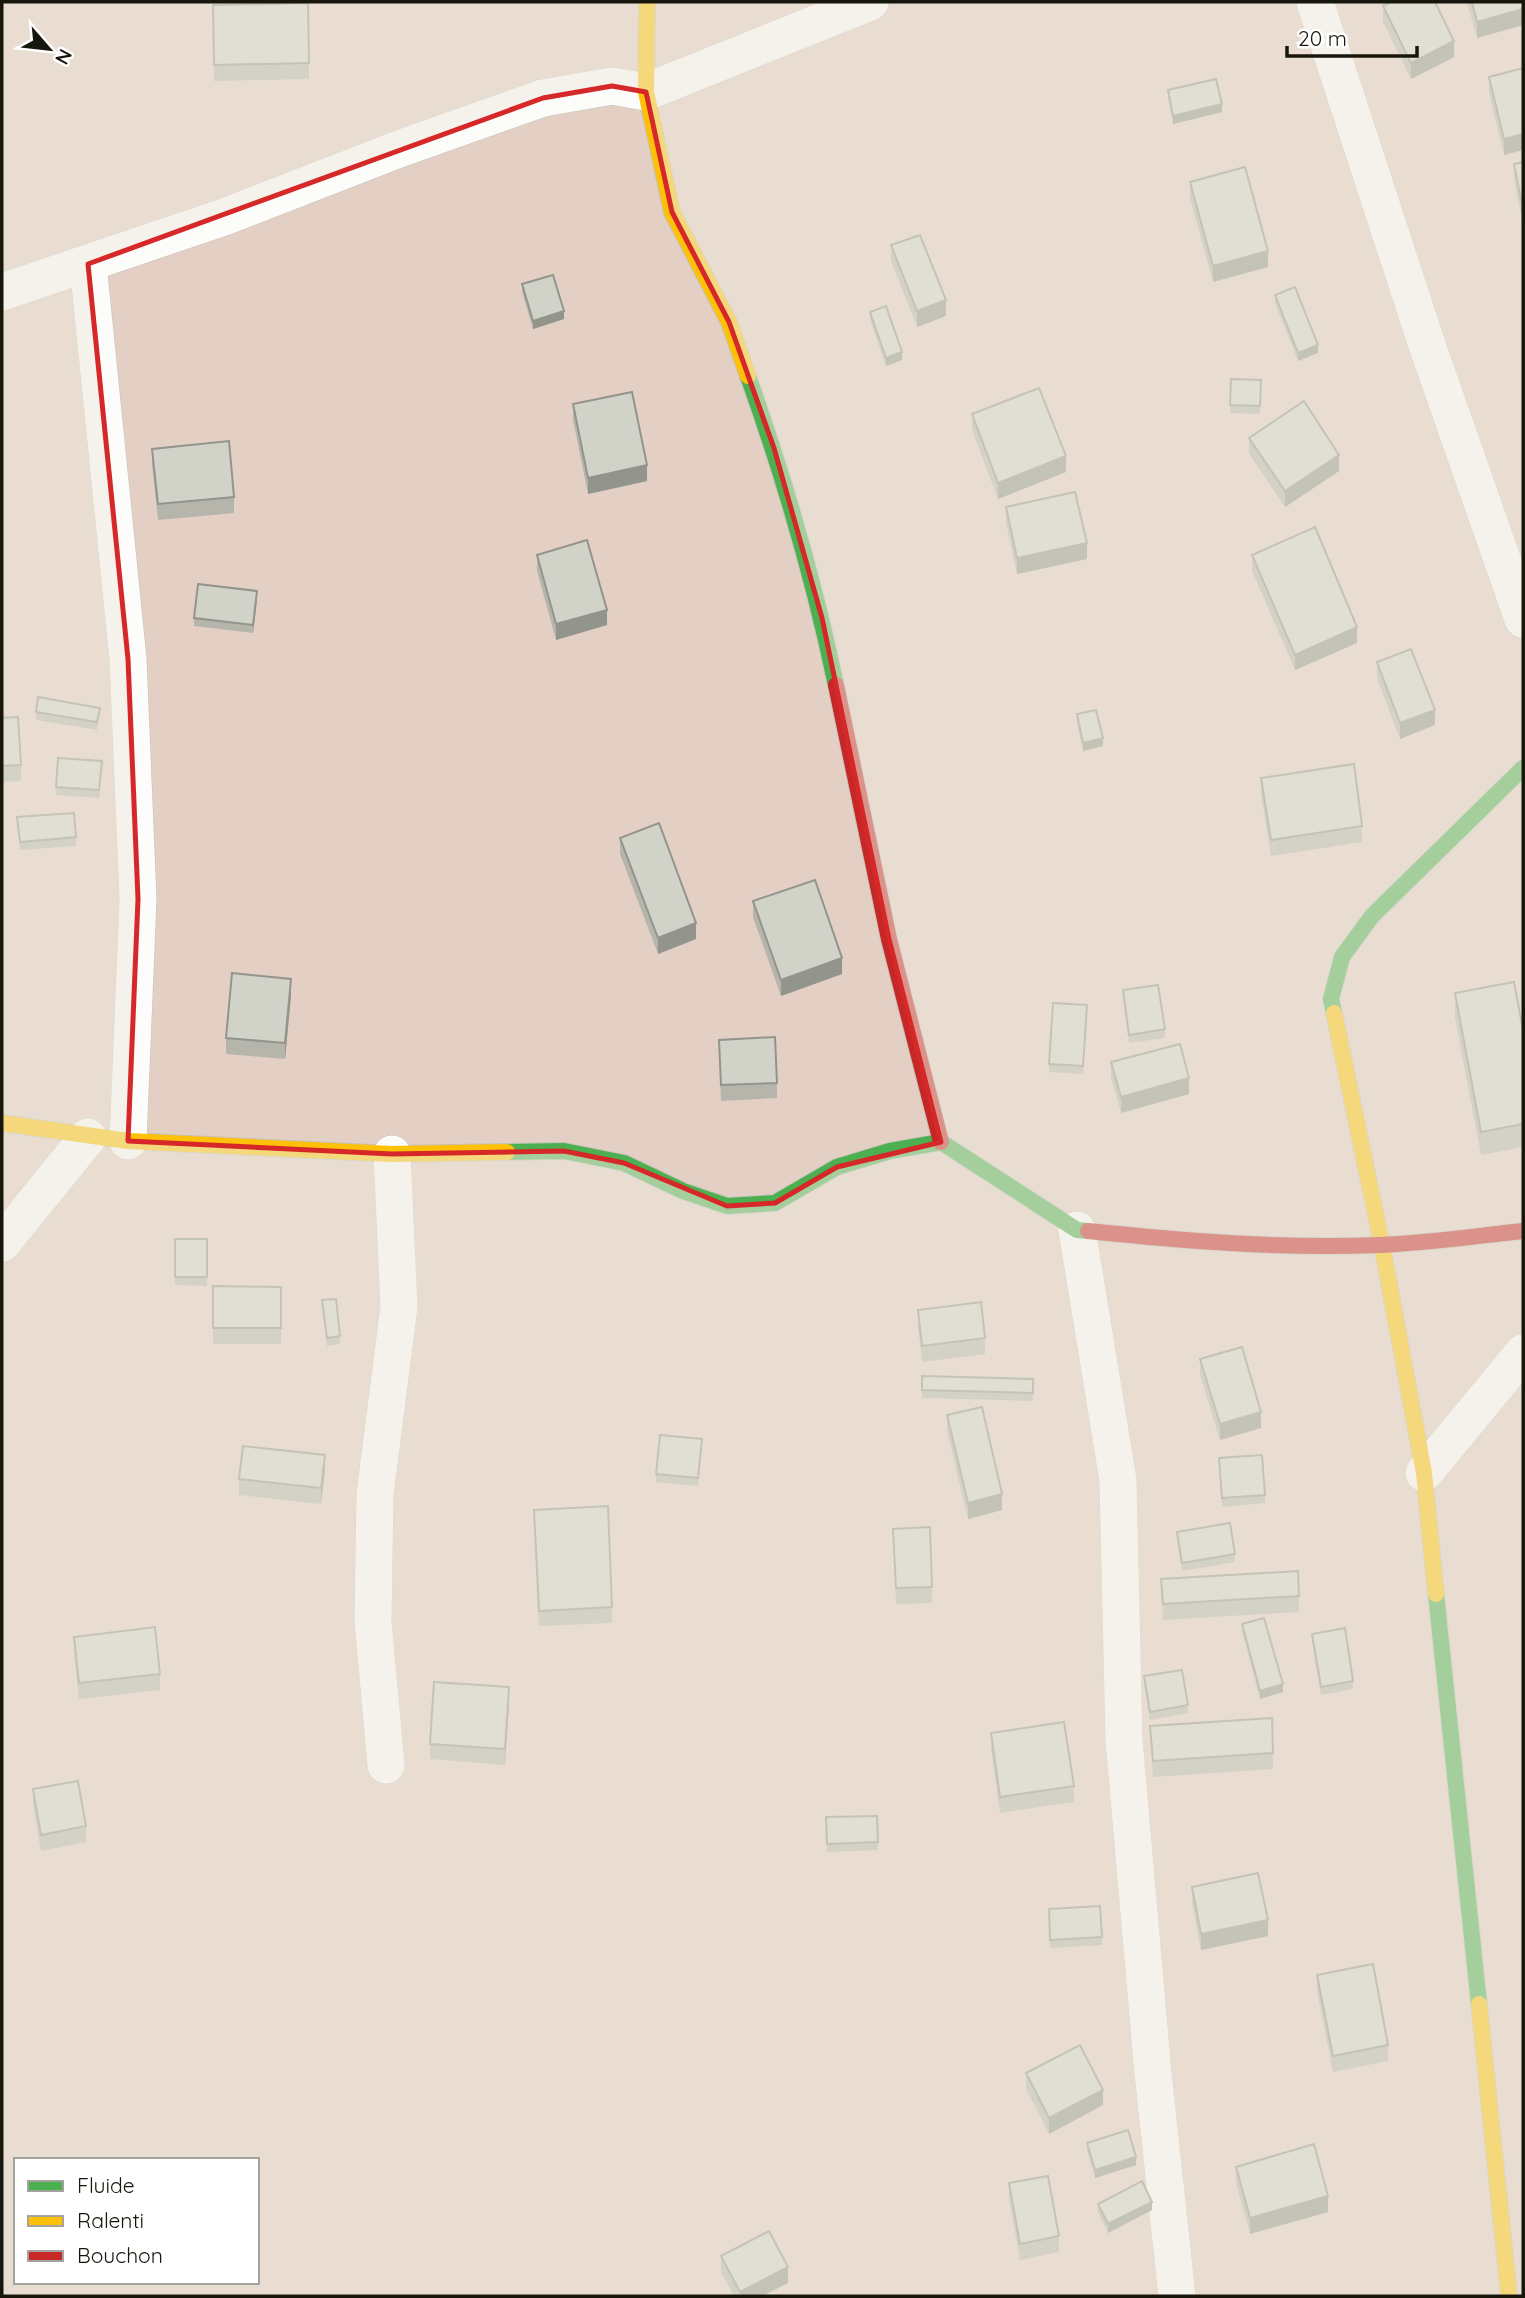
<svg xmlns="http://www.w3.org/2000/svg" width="1525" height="2298" viewBox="0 0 1525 2298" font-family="Quicksand,sans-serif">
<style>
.green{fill:#e4cfc5;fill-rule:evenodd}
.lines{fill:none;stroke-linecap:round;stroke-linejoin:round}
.street-casing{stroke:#c5c3b9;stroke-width:38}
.fast-casing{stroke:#c5c3b9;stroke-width:18}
.slow-casing{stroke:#c5c3b9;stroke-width:18}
.jam-casing{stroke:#c5c3b9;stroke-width:18}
.street{stroke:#fcfcfa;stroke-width:37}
.fast{stroke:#4caf50;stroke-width:16}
.slow{stroke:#ffc107;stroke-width:16}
.jam{stroke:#c62828;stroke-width:16}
.wall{fill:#b5b5ac}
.shaded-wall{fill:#93948c}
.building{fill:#d2d3c8;stroke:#93948c;stroke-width:2}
.marked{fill:none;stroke:#d62828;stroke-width:5;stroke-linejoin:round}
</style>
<rect width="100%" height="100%" fill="#edeadc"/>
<path class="green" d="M 2,2 L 1523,2 L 1523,2296 L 2,2296 ZM 16,2160 L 257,2160 L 257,2282 L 16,2282 Z"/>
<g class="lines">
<g class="street-casing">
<g id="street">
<polyline points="1315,2 1427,345 1523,619"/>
<polyline points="88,264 128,659 138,899 128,1141"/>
<polyline points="2,292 224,217 399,149 543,98 612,86 646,92 870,2"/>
<polyline points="1077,1230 1118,1480 1124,1740 1153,2073 1177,2296"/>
<polyline points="2,1243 88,1137"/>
<polyline points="1424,1473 1523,1353"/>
<polyline points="386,1765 373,1621 375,1494 399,1307 392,1154"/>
</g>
</g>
<g class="fast-casing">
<g id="fast">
<path d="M 748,376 C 784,477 814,580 836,685"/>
<polyline points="1334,1013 1331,999 1342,957 1372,916 1523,768"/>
<polyline points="507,1152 564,1151 624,1163 683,1191 727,1206 775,1203 837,1167 890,1151 941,1142 1077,1230 1088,1231"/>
<polyline points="1436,1594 1479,2004"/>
</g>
</g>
<g class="slow-casing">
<g id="slow">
<polyline points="647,2 646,92 672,212 729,322 748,376"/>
<polyline points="1334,1013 1382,1245 1424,1473 1436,1594"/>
<polyline points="2,1123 128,1141 392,1154 507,1152"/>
<polyline points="1479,2004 1509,2296"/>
</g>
</g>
<g class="jam-casing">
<g id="jam">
<polyline points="836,685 889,939 941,1142"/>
<path d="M 1088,1231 C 1185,1241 1282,1249 1380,1245 C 1428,1243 1476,1236 1523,1231"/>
</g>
</g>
<use href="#street" class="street"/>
<use href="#fast" class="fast"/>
<use href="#slow" class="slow"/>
<use href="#jam" class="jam"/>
</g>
<g class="wall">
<polygon points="1467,2 1523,2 1523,25 1477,38"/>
<polygon points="308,3 309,79 214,81 213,5"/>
<polygon points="1383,6 1454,57 1411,79 1383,22"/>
<polygon points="1523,68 1504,155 1489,93 1489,77"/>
<polygon points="1168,90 1222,112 1173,124 1168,98"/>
<polygon points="1523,162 1523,225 1514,180 1514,164"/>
<polygon points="1190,182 1268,267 1213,282 1190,198"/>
<polygon points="891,245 946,316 917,327 891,261"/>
<polygon points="522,284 564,319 533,329 522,292"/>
<polygon points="1275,295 1318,353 1298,361 1275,303"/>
<polygon points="870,312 902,360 886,366 870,320"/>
<polygon points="1231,379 1261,380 1260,414 1230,413"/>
<polygon points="573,404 647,481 588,494 573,420"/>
<polygon points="972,414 1066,472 998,499 972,430"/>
<polygon points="1249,438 1339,471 1285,507 1249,454"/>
<polygon points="152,449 234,497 234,513 158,520 152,465"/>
<polygon points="1006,507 1087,559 1017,574 1006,523"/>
<polygon points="537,555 607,625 556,640 537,571"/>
<polygon points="1252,555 1357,643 1295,670 1252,571"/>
<polygon points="257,599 253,633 194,626 194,618"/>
<polygon points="1377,662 1435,725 1400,739 1377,678"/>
<polygon points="36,712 100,716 97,730 36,720"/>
<polygon points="1077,714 1103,746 1083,751 1077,722"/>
<polygon points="2,718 21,765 21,781 2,782"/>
<polygon points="102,769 99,798 56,795 56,787"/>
<polygon points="1261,778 1362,826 1362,842 1271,856 1261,794"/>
<polygon points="17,817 76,837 76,846 20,850"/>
<polygon points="620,838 696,939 658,954 620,854"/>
<polygon points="753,901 842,974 781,996 753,917"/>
<polygon points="1123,990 1165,1029 1165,1038 1129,1043 1123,998"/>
<polygon points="1455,993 1523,1030 1523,1147 1481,1155 1455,1017"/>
<polygon points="291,995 285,1059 226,1054 226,1038"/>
<polygon points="1087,1013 1083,1074 1049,1072 1049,1064"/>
<polygon points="719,1040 777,1083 777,1098 721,1101"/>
<polygon points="1111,1062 1189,1094 1121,1113 1111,1078"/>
<polygon points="175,1239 207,1239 207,1286 175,1285"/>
<polygon points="213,1286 281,1287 281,1344 213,1344"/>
<polygon points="322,1300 340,1336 340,1344 327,1346"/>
<polygon points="918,1310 985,1338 985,1354 922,1362 918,1326"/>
<polygon points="1200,1359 1261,1428 1220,1440 1200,1375"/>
<polygon points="922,1376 1033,1379 1033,1401 922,1398"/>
<polygon points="947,1415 1002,1510 968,1519 947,1431"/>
<polygon points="702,1447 698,1486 656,1482 656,1474"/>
<polygon points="1219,1458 1265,1495 1265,1503 1222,1507"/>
<polygon points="325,1471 321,1504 239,1495 239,1479"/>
<polygon points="534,1510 612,1607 612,1623 539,1626"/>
<polygon points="893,1529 932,1587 932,1603 896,1604"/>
<polygon points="1177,1532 1235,1554 1235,1562 1182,1571 1177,1540"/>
<polygon points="1161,1579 1299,1596 1299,1612 1163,1620"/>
<polygon points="1242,1624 1283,1692 1260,1699 1242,1632"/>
<polygon points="1312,1634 1353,1681 1353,1689 1321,1695 1312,1642"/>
<polygon points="74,1637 160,1674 160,1690 79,1699 74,1653"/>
<polygon points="1144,1676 1188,1705 1188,1713 1150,1720 1144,1684"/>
<polygon points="509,1703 505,1765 430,1759 430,1744"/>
<polygon points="1150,1726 1273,1753 1273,1769 1153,1777"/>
<polygon points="991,1733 1074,1786 1074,1802 1000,1813 991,1749"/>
<polygon points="33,1789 86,1826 86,1842 41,1851 33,1805"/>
<polygon points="877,1816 878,1850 827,1852 826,1817"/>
<polygon points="1192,1887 1268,1936 1201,1950 1192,1903"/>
<polygon points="1049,1909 1102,1937 1102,1945 1050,1948"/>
<polygon points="1317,1975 1388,2045 1388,2061 1333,2072 1317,1991"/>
<polygon points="1026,2073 1103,2105 1049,2134 1026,2089"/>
<polygon points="1087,2143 1136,2165 1095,2178 1087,2151"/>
<polygon points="1236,2167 1328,2212 1250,2234 1236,2183"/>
<polygon points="1009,2183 1059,2236 1059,2252 1020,2260 1009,2199"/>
<polygon points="1098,2204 1152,2210 1108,2233 1098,2212"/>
<polygon points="721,2256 788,2283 762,2296 734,2296 721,2272"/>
</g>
<g class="shaded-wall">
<polygon points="1523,9 1523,25 1477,38 1477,22"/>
<polygon points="1454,41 1454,57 1411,79 1411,63"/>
<polygon points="1222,104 1222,112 1173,124 1173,116"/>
<polygon points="1523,134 1523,150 1504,155 1504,139"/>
<polygon points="1268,251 1268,267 1213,282 1213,266"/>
<polygon points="946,300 946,316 917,327 917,311"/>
<polygon points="564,311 564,319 533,329 533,321"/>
<polygon points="1318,345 1318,353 1298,361 1298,353"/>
<polygon points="902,352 902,360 886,366 886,358"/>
<polygon points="1339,455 1339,471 1285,507 1285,491"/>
<polygon points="1066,456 1066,472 998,499 998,483"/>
<polygon points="647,465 647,481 588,494 588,478"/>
<polygon points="1087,543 1087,559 1017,574 1017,558"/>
<polygon points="257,591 257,599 253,633 253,625"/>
<polygon points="607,610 607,625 556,640 556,624"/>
<polygon points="1357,627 1357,643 1295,670 1295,655"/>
<polygon points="1435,710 1435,725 1400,739 1400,723"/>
<polygon points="1103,738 1103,746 1083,751 1083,743"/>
<polygon points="696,923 696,939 658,954 658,938"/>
<polygon points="842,958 842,974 781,996 781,980"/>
<polygon points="291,979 291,995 285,1059 285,1043"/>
<polygon points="1189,1078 1189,1094 1121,1113 1121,1097"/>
<polygon points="1261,1412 1261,1428 1220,1440 1220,1424"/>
<polygon points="325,1455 325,1471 321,1504 321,1488"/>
<polygon points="1002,1494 1002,1510 968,1519 968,1503"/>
<polygon points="1283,1684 1283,1692 1260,1699 1260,1691"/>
<polygon points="509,1687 509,1703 505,1765 505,1749"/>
<polygon points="1268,1920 1268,1936 1201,1950 1201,1934"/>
<polygon points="1103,2090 1103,2105 1049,2134 1049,2118"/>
<polygon points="1136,2157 1136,2165 1095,2178 1095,2170"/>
<polygon points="1328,2196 1328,2212 1250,2234 1250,2218"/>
<polygon points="1152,2202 1152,2210 1108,2233 1108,2224"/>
<polygon points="788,2267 788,2283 762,2296 740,2296 740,2292"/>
</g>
<g class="building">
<polygon points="1391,2 1435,2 1454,41 1411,63 1383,6"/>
<polygon points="1472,2 1523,2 1523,9 1477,22"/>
<polygon points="308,3 309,63 214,65 213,5"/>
<polygon points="1523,68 1523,134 1504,139 1489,77"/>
<polygon points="1216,79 1222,104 1173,116 1168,90"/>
<polygon points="1523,162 1523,209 1514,164"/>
<polygon points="1245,167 1268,251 1213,266 1190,182"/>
<polygon points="920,235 946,300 917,311 891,245"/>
<polygon points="553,275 564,311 533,321 522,284"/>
<polygon points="1295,287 1318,345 1298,353 1275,295"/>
<polygon points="886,306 902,352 886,358 870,312"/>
<polygon points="1231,379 1261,380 1260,406 1230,405"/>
<polygon points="1039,388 1066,456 998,483 972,414"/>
<polygon points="632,392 647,465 588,478 573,404"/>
<polygon points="1304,401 1339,455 1285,491 1249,438"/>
<polygon points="229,441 234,497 158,504 152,449"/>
<polygon points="1075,492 1087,543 1017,558 1006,507"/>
<polygon points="1315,527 1357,627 1295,655 1252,555"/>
<polygon points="587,540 607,610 556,624 537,555"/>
<polygon points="198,584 257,591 253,625 194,618"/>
<polygon points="1411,649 1435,710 1400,723 1377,662"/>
<polygon points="38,697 100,708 97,722 36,712"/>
<polygon points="1096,710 1103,738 1083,743 1077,714"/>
<polygon points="18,717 21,765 2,766 2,718"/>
<polygon points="58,758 102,761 99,790 56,787"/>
<polygon points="1354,764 1362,826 1271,840 1261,778"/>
<polygon points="74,813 76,837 20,842 17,817"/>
<polygon points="659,823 696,923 658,938 620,838"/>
<polygon points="815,880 842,958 781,980 753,901"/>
<polygon points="232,973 291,979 285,1043 226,1038"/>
<polygon points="1514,982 1523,1030 1523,1124 1481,1132 1455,993"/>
<polygon points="1158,985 1165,1029 1129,1035 1123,990"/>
<polygon points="1053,1003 1087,1005 1083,1066 1049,1064"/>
<polygon points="775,1037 777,1083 721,1085 719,1040"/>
<polygon points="1180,1044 1189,1078 1121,1097 1111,1062"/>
<rect x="175" y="1239" width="32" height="38"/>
<polygon points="213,1286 281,1287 281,1328 213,1328"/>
<polygon points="336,1299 340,1336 327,1338 322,1300"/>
<polygon points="981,1302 985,1338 922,1346 918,1310"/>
<polygon points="1242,1347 1261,1412 1220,1424 1200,1359"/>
<polygon points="922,1376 1033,1379 1033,1393 922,1390"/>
<polygon points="982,1407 1002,1494 968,1503 947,1415"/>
<polygon points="660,1435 702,1439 698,1478 656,1474"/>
<polygon points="243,1446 325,1455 321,1488 239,1479"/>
<polygon points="1262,1455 1265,1495 1222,1498 1219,1458"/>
<polygon points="608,1506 612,1607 539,1611 534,1510"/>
<polygon points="1230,1523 1235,1554 1182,1563 1177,1532"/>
<polygon points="930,1527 932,1587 896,1588 893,1529"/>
<polygon points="1298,1571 1299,1596 1163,1604 1161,1579"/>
<polygon points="1264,1618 1283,1684 1260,1691 1242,1624"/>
<polygon points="155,1627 160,1674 79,1683 74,1637"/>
<polygon points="1345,1628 1353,1681 1321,1687 1312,1634"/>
<polygon points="1182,1670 1188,1705 1150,1712 1144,1676"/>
<polygon points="434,1682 509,1687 505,1749 430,1744"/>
<polygon points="1272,1718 1273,1753 1153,1761 1150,1726"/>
<polygon points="1064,1722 1074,1786 1000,1797 991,1733"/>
<polygon points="78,1781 86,1826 41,1835 33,1789"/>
<polygon points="877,1816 878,1842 827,1844 826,1817"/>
<polygon points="1258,1873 1268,1920 1201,1934 1192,1887"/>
<polygon points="1100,1906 1102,1937 1050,1940 1049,1909"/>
<polygon points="1373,1964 1388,2045 1333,2056 1317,1975"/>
<polygon points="1080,2045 1103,2090 1049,2118 1026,2073"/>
<polygon points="1128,2130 1136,2157 1095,2170 1087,2143"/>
<polygon points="1314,2144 1328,2196 1250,2218 1236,2167"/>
<polygon points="1048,2176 1059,2236 1020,2244 1009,2183"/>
<polygon points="1142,2181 1152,2202 1108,2224 1098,2204"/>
<polygon points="769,2231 788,2267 740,2292 721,2256"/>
</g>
<path d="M0 0H1525V2298H0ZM 612,86 L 646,92 L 672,212 L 729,322 L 774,448 L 822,618 L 889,939 L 941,1142 L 837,1167 L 775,1203 L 727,1206 L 624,1163 L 564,1151 L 392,1154 L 128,1141 L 138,899 L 128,659 L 88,264 L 543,98 Z" fill="#edeadc" fill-opacity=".55" fill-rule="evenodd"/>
<path class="marked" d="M 612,86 L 646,92 L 672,212 L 729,322 L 774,448 L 822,618 L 889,939 L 941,1142 L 837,1167 L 775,1203 L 727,1206 L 624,1163 L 564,1151 L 392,1154 L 128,1141 L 138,899 L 128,659 L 88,264 L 543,98 Z"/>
<rect width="1525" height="2298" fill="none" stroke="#17160d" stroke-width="7"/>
<rect x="14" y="2158" width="245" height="126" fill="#ffffff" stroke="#a2a29e" stroke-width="2"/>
<rect x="28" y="2181" width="35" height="10" fill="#4caf50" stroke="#a2a29e" stroke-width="2"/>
<text x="77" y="2193" font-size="21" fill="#17160d">Fluide</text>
<rect x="28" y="2216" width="35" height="10" fill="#ffc107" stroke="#a2a29e" stroke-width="2"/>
<text x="77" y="2228" font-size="21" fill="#17160d">Ralenti</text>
<rect x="28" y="2251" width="35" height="10" fill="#c62828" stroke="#a2a29e" stroke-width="2"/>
<text x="77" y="2263" font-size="21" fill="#17160d">Bouchon</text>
<g transform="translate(49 49) rotate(118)" stroke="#ffffff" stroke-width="5" paint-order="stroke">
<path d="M0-5L12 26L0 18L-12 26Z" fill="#17160d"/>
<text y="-10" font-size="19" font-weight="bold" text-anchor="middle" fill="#17160d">N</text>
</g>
<path d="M1287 46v10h130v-10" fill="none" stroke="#17160d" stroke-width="3.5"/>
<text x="1298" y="46" font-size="21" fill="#17160d" stroke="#ffffff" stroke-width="5" paint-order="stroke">20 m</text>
</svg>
